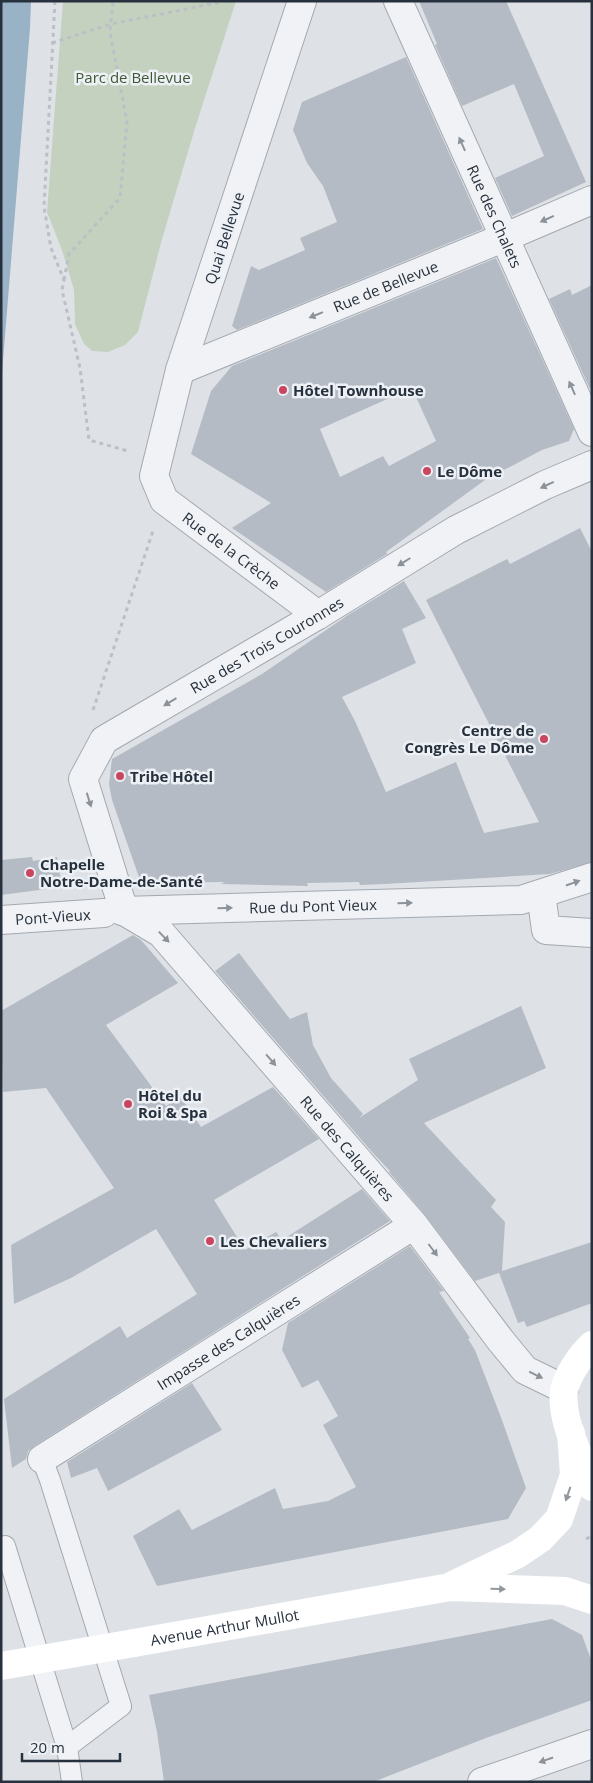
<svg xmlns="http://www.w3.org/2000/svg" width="593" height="1783" viewBox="0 0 593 1783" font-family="'Open Sans',sans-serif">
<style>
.green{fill:#c4d1bf}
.water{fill:#99b2c6}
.building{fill:#b5bbc4;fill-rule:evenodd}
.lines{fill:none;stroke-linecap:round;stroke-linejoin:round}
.service-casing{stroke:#a3a9b1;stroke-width:22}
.pedestrian-casing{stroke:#a3a9b1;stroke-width:30}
.minor-casing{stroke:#a3a9b1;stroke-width:30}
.path{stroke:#bcc0c5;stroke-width:3;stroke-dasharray:4 4;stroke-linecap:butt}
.service{stroke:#f0f2f5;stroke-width:20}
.pedestrian{stroke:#f0f2f5;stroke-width:28}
.minor{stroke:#f0f2f5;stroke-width:28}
.secondary{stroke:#fff;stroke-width:28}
.secondary-bridge{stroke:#fff;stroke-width:28}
.oneway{fill:#8c9299}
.oneway2{fill:#93989e}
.poi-dot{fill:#ca4560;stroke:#edf1f5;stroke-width:2}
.labels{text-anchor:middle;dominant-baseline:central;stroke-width:5;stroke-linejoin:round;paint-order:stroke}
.park-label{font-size:15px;fill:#3e5835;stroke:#edf1f5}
.street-label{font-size:15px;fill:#27313d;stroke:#edf1f5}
.poi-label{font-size:15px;font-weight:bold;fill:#27313d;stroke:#edf1f5;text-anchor:start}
</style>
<rect width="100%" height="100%" fill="#dee2e7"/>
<polygon class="green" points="63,1 236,1 196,125 162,239 138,332 125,345 108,352 92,351 84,344 75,324 74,290 63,253 47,212"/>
<polygon class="water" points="1,1 31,1 30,28 1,385"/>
<g class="building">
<polygon points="419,1 506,1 586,182 512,216 495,178 544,156 514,84 462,106 435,45 437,44"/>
<polygon points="406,57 483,229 237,330 232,326 251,266 259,270 305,250 300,238 337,222 323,186 307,163 293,130 302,102"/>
<path d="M 496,258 L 574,429 L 569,441 L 542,450 L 485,480 L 386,552 L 387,554 L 326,592 L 232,528 L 271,503 L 191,454 L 211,391 L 232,366 ZM 412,388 L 436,441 L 389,466 L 383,456 L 340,477 L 320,429 Z"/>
<polygon points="592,285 592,383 590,389 549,299 570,289 572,295"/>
<polygon points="580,528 592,552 592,862 550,874 385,884 360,885 359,882 307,883 308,886 221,884 225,882 141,883 112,800 109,784 112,759 262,674 348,615 404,581 426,618 402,629 416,663 342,697 355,721 386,792 456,762 484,833 539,822 426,600 507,559 510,564"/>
<polygon points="32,857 33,861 57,857 62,887 1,895 1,860"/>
<polygon points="133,935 141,940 178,983 106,1025 166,1106 181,1097 201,1127 273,1087 319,1139 214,1200 245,1250 276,1232 282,1240 362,1189 390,1221 34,1446 28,1451 26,1459 12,1468 4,1399 120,1326 127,1338 197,1294 156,1229 71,1278 14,1304 11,1245 114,1188 46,1088 3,1092 1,1011"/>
<polygon points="239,953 290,1019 307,1012 313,1045 331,1078 363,1114 359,1118 418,1080 409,1059 521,1006 546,1068 424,1123 496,1200 491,1207 505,1222 502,1271 592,1242 592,1303 527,1327 524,1321 518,1323 499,1273 475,1281 426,1216 389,1172 390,1171 372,1152 215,971"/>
<polygon points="410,1246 444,1291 439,1292 470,1338 468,1339 475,1350 502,1420 526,1488 508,1519 157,1586 133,1536 179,1509 192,1530 275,1488 283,1509 328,1501 356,1487 323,1425 338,1416 318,1380 302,1388 282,1350 288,1323"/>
<polygon points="192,1383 222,1430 108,1491 97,1468 71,1478 67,1462"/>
<polygon points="552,1619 582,1635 592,1662 592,1700 486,1738 373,1782 164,1782 157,1732 149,1695"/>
</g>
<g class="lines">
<g class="service-casing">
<g id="service">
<polyline points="42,1459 50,1480 121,1706 67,1747"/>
<polyline points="5,1546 67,1747 72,1782"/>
</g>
</g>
<g class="pedestrian-casing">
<g id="pedestrian">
<path id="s1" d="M 1,920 L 104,913"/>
</g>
</g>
<g class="minor-casing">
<g id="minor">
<path id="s2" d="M 302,1 L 180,370 L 154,476 L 164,500 L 318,615"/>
<path id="s3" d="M 398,1 L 592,432"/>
<path id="s4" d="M 180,370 L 503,238 L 592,200"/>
<polyline points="541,894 546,930 592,933"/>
<path id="s5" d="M 122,911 L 521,900 L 592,877"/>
<path id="s6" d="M 124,911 L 83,779 L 104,740 L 318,615 L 456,530 L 545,485 L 592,465"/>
<path id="s7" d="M 124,911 L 161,933 L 414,1225 L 501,1341 L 525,1370 L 564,1389"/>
<path id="s8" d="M 42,1459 L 414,1225"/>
<polyline points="482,1782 592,1744"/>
</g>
</g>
<g class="path">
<polyline points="55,1 44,207 51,248 64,280 62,290 80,368 89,440 128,451"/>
<polyline points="52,43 111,24 226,1"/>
<polyline points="64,280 69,254 120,198 127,122 110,32 113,1"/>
<polyline points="93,710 153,531"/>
<polyline points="586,1539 592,1536"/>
</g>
<use href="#service" class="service"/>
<use href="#pedestrian" class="pedestrian"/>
<use href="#minor" class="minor"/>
<g class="secondary">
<path d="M 592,1345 C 581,1355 567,1375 564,1391 C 560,1420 581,1459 592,1487"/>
<polyline points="453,1585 518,1554 540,1539 559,1519 574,1475 571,1433"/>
<path id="s9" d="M 134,1643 L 450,1587 L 565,1591 L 592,1600"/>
</g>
<polyline class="secondary-bridge" points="1,1666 134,1643"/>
</g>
<defs><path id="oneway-solid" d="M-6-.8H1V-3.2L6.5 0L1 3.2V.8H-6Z" transform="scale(1.25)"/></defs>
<g class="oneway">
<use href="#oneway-solid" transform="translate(462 144) rotate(-114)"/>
<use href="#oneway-solid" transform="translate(547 219) rotate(156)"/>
<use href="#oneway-solid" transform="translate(316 315) rotate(158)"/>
<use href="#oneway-solid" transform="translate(572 388) rotate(-114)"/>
<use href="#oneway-solid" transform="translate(547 485) rotate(155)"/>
<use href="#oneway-solid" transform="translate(404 562) rotate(148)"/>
<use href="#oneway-solid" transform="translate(170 702) rotate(149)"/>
<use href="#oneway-solid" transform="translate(89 800) rotate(73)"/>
<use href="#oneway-solid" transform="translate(573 883) rotate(-19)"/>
<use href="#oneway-solid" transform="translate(405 903) rotate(-2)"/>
<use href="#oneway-solid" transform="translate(225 908) rotate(-2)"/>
<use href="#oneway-solid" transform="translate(164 937) rotate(46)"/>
<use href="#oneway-solid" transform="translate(271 1060) rotate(49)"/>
<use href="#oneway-solid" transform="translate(433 1250) rotate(53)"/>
<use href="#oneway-solid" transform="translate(536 1375) rotate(26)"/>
<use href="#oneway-solid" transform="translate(546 1760) rotate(161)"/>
</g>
<g class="oneway2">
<use href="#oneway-solid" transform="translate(568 1494) rotate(109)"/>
<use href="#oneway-solid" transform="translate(498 1589) rotate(2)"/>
</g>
<g class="poi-dot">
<circle cx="283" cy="390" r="5"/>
<circle cx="427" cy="471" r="5"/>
<circle cx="544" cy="739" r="5"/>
<circle cx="120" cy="776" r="5"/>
<circle cx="30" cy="873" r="5"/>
<circle cx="128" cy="1104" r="5"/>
<circle cx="210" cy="1241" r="5"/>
</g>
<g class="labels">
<g class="park-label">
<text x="133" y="77">Parc de Bellevue</text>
</g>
<g class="street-label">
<text stroke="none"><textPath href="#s3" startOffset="236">Rue des Chalets</textPath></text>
<text transform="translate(224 238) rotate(-72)">Quai Bellevue</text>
<text stroke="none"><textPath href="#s4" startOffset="222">Rue de Bellevue</textPath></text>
<text stroke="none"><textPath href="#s2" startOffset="608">Rue de la Crèche</textPath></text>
<text stroke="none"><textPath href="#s6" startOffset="371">Rue des Trois Couronnes</textPath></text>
<text stroke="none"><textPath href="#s5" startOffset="191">Rue du Pont Vieux</textPath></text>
<text stroke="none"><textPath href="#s1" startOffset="52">Pont-Vieux</textPath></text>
<text stroke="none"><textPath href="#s7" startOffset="328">Rue des Calquières</textPath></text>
<text stroke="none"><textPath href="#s8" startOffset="220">Impasse des Calquières</textPath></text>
<text stroke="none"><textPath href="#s9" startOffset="92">Avenue Arthur Mullot</textPath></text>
</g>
<g class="poi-label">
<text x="293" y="390">Hôtel Townhouse</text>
<text x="437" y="471">Le Dôme</text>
<text x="534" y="730" text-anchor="end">Centre de<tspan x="534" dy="17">Congrès Le Dôme</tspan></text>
<text x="130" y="776">Tribe Hôtel</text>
<text x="40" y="864">Chapelle<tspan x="40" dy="17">Notre-Dame-de-Santé</tspan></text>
<text x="138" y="1095">Hôtel du<tspan x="138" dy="17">Roi &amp; Spa</tspan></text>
<text x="220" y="1241">Les Chevaliers</text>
</g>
</g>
<rect width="593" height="1783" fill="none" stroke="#27313d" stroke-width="5"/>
<path d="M22 1753v8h98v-8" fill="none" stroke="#27313d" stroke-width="2.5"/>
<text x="30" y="1753" font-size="15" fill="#27313d" stroke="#edf1f5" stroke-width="4" paint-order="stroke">20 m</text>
</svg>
